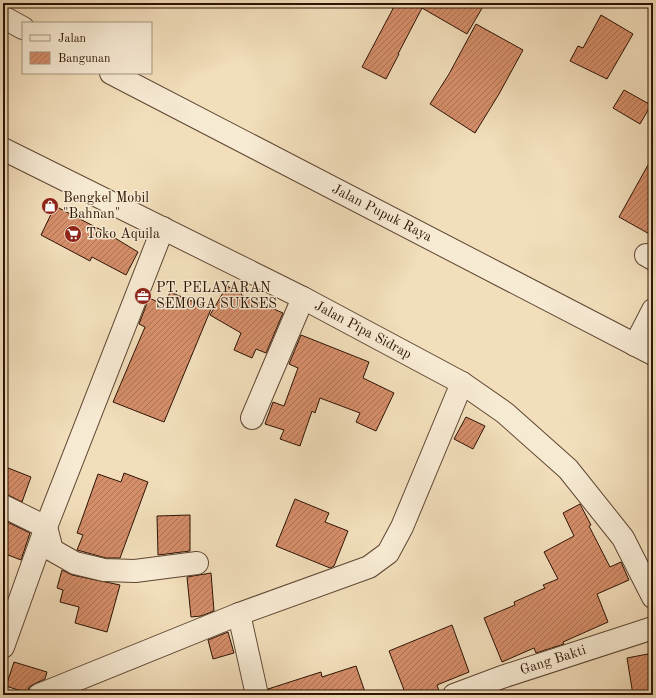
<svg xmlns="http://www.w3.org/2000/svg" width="656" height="698" viewBox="0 0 656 698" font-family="'Old Standard TT',serif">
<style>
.building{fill:url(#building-hatch);stroke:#2d1304}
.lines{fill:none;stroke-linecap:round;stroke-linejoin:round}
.minor-casing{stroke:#5e4632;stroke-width:24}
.minor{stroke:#f7ead3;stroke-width:22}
.labels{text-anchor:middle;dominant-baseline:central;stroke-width:3;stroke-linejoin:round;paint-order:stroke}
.poi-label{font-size:14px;fill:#2d1304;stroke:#f7ead3;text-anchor:start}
.street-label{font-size:14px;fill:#2d1304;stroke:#f7ead3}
</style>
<defs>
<pattern id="building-hatch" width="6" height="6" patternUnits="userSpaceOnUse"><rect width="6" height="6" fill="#d58e6a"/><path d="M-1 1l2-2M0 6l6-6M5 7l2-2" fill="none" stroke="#ad7355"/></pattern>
</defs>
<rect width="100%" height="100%" fill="#f2debb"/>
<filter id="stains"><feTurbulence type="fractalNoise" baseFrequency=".005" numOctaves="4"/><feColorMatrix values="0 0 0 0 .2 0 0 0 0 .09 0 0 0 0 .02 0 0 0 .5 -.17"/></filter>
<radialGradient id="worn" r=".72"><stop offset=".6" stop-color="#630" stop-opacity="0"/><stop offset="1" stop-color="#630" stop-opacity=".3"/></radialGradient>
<g class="building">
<polygon points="396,3 485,3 467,34 422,8 398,54 399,54 386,79 362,67"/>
<polygon points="601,15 633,34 607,79 570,61 578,46 583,48"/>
<polygon points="476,24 523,50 499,94 475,133 430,104 449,74"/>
<polygon points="624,90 651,105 640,124 613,108"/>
<polygon points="653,156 653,236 619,217"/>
<polygon points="55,206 105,232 138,252 126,275 92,257 90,261 41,235"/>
<polygon points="227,286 242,294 241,295 283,313 266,353 256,349 252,358 234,350 241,333 210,315"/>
<polygon points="170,292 211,309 164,422 113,402 145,327 139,324 149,298 165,305"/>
<polygon points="301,335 369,362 363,378 394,393 376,431 356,422 360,413 320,398 315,413 312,411 300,446 280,439 284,430 265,424 273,402 284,406 298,368 289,364"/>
<polygon points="466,417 485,426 473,449 454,439"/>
<polygon points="3,466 31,477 22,502 8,495 3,494"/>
<polygon points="124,473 148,482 120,558 106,558 77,550 83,535 77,533 98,474 121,482"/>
<polygon points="295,499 329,513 325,522 348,531 334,566 330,568 276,546"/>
<polygon points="580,504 591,525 589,526 610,567 621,562 629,580 597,594 608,622 563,642 564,644 536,653 534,648 502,662 484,618 515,605 514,602 545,588 543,585 558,579 544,552 574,536 563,513"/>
<polygon points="190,515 190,551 158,555 157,516"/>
<polygon points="3,520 30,533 21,560 3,553"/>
<polygon points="62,570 72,575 120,585 107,632 75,623 79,607 60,602 63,590 57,588"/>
<polygon points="211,573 214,611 201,616 191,617 187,577"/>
<polygon points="452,625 469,672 437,685 439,691 428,695 406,695 389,651"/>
<polygon points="228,632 234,653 213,659 208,640"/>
<polygon points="653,653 653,693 633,695 627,658"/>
<polygon points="14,662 47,672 45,679 34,684 29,687 27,693 6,686"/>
<polygon points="356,666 366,695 269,695 268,689 321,672 322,677"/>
</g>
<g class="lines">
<g class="minor-casing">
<g id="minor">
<polyline points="3,17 23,28"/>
<polyline points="111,73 653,354"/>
<polyline points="3,149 303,298 462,383 505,413 568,469 623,538 653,597"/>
<polyline points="646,255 653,259"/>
<polyline points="635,345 653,310"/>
<polyline points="252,418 303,298"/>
<polyline points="3,506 46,527 52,550 75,563 104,570 135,571 197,563"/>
<polyline points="239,614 257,695"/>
<polyline points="3,647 46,527 163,228"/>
<polyline points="39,695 239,614 369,567 388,553 402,527 462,383"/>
<polyline points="454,695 502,677 653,628"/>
</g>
</g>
<use href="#minor" class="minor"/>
</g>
<defs>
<g id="shop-disc" transform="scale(0.9)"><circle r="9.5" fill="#8f2418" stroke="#f7ead3"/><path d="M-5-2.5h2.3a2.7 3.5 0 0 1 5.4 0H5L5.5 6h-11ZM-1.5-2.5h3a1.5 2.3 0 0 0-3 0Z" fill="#fff"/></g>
<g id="supermarket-disc" transform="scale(0.9)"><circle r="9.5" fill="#8f2418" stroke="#f7ead3"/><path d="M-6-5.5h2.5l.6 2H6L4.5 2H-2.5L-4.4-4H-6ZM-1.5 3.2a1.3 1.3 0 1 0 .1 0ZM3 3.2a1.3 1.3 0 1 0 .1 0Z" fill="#fff"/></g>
<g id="office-disc" transform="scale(0.9)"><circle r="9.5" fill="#8f2418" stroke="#f7ead3"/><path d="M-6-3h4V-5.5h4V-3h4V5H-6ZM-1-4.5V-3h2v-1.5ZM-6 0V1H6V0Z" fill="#fff"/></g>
</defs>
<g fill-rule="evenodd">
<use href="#shop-disc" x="50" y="206"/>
<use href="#supermarket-disc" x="73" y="234"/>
<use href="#office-disc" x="143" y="296"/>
</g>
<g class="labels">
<g class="poi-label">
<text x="63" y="198">Bengkel Mobil<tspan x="63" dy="16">"Bahnan"</tspan></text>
<text x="86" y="234">Toko Aquila</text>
<text x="156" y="288">PT. PELAYARAN<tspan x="156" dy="16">SEMOGA SUKSES</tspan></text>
</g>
<g class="street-label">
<text transform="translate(382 213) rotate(27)">Jalan Pupuk Raya</text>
<text transform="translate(363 330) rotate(28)">Jalan Pipa Sidrap</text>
<text transform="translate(553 660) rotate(-18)">Gang Bakti</text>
</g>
</g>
<rect width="656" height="698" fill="none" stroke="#f2debb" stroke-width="16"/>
<rect x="4" y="4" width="648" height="690" fill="none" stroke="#2d1304" stroke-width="2"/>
<rect x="8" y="8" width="640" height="682" fill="none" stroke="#2d1304"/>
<rect x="22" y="22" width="130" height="52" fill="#f7ead3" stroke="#a69480"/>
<rect x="30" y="35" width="20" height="6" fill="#f7ead3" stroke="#a69480"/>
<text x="58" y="42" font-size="12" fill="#2d1304">Jalan</text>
<rect x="30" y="52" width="20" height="12" fill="url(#building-hatch)" stroke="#a69480"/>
<text x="58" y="62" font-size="12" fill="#2d1304">Bangunan</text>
<rect width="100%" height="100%" filter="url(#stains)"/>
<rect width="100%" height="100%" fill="url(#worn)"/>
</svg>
